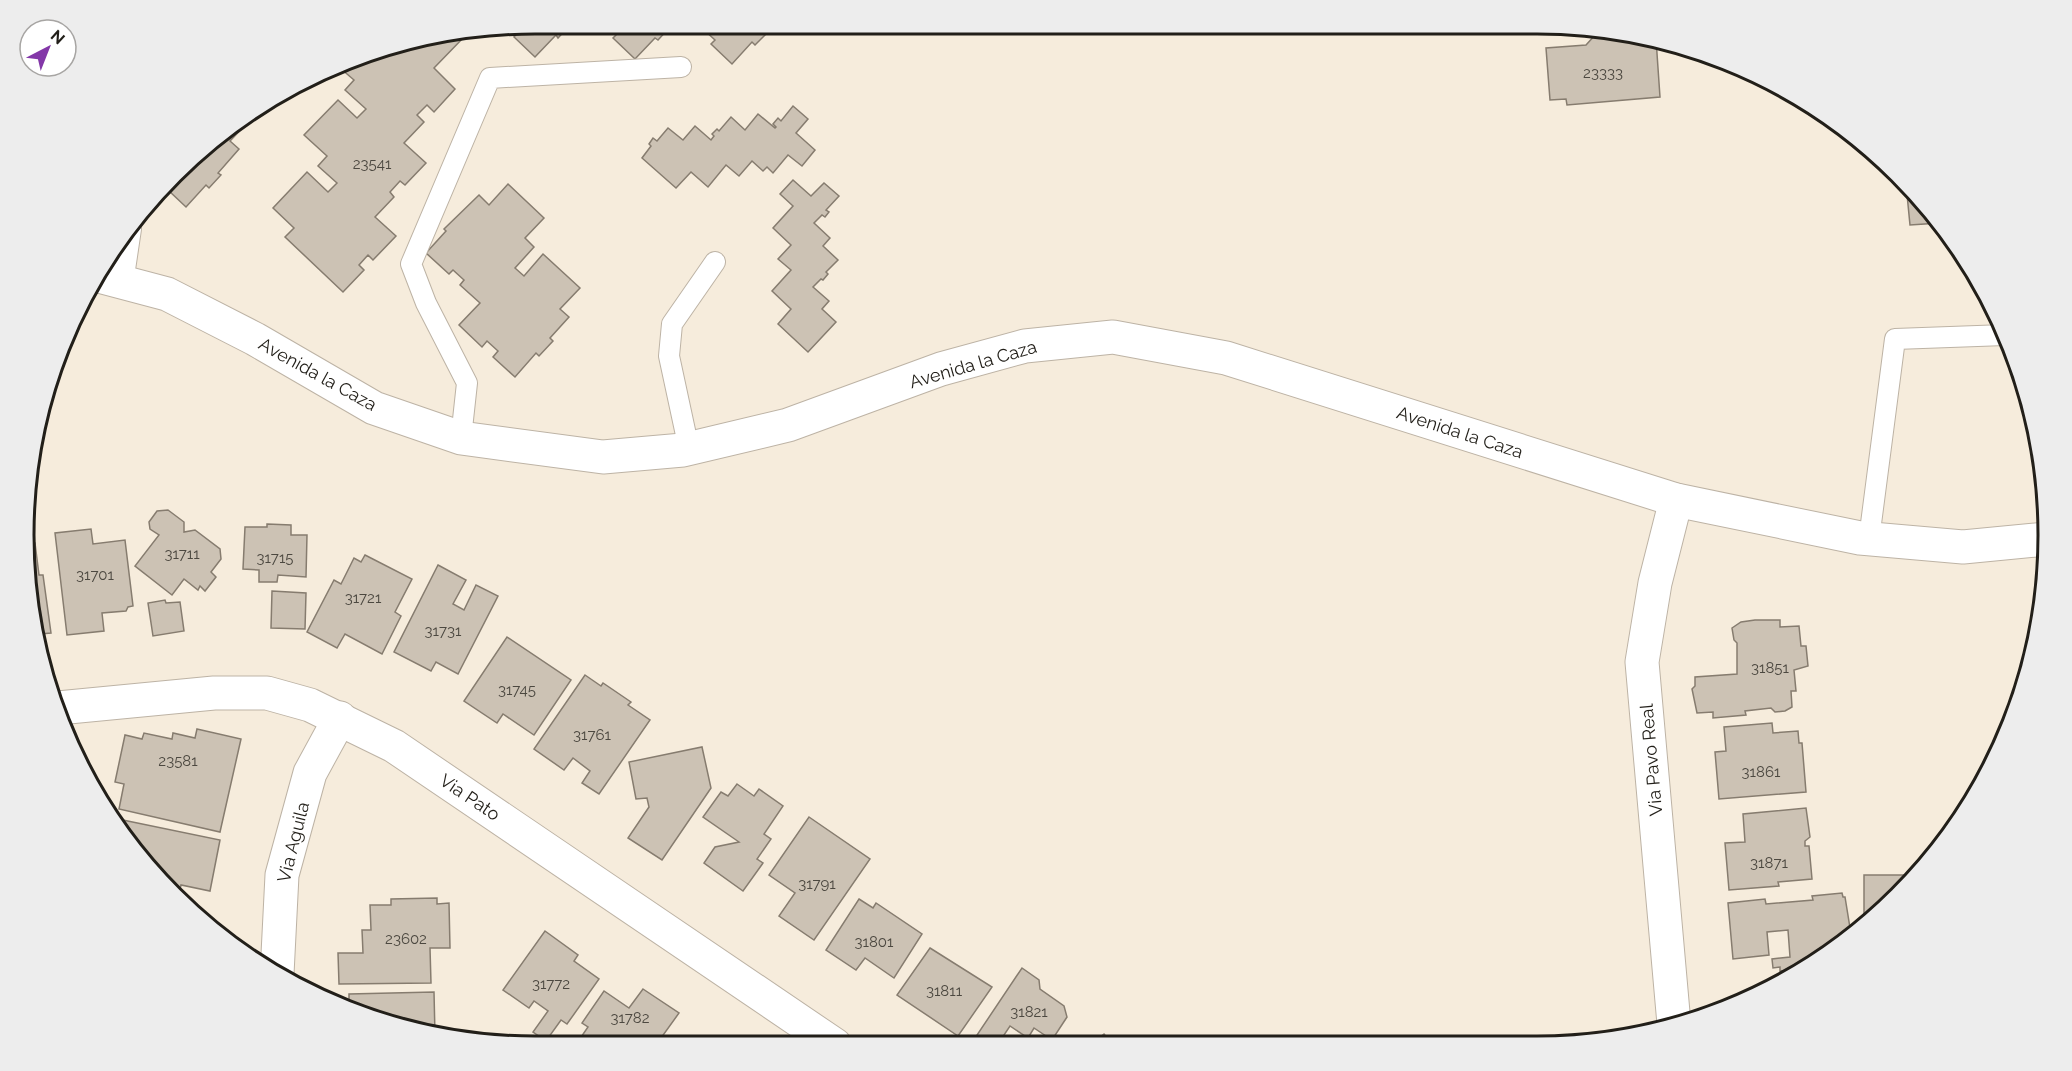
<svg xmlns="http://www.w3.org/2000/svg" width="2072" height="1071" viewBox="0 0 2072 1071" font-family="Raleway,sans-serif">
<style>
.building{fill:#ccc2b4;stroke:#867c6f;stroke-width:1.5}
.lines{fill:none;stroke-linecap:round;stroke-linejoin:round}
.lane-casing{stroke:#bdb3a5;stroke-width:22}
.street-casing{stroke:#bdb3a5;stroke-width:35}
.lane{stroke:#fff;stroke-width:20}
.street{stroke:#fff;stroke-width:33}
.labels{text-anchor:middle;dominant-baseline:central;stroke-width:4.5;stroke-linejoin:round;paint-order:stroke}
.number-label{font-size:15px;fill:#4c4840}
.street-label{font-size:18px;fill:#221f19;stroke:#fff}
.rim{fill:none;stroke:#221f19;stroke-width:3}
</style>
<rect width="100%" height="100%" fill="#f6ecdc"/>
<g class="building">
<polygon points="536,24 569,24 570,25 558,38 556,35 535,57 514,37 518,32 513,28"/>
<polygon points="607,24 668,24 670,27 658,40 655,38 635,59 613,38 617,34"/>
<polygon points="688,24 768,24 764,29 768,32 755,45 752,42 732,64 711,44 715,40 703,29 699,34"/>
<polygon points="1613,32 1656,39 1660,97 1567,105 1566,99 1550,100 1546,48 1586,45 1596,34"/>
<polygon points="465,36 434,68 455,89 434,112 427,105 417,115 424,122 404,143 426,163 405,185 400,181 390,192 394,197 375,217 396,236 373,260 368,255 359,265 364,270 343,292 285,237 294,228 273,208 307,172 328,192 337,183 318,166 327,156 304,135 338,100 357,118 366,109 345,90 354,80 340,68 371,51"/>
<polygon points="1687,48 1721,61 1703,62"/>
<polygon points="793,106 808,119 796,133 815,150 802,166 788,155 773,173 767,167 763,171 752,161 739,176 726,165 708,187 691,172 676,188 642,158 651,146 649,144 653,138 657,141 668,128 683,140 695,126 711,140 714,136 712,134 717,129 719,131 731,117 745,130 758,114 775,128 776,127 773,124 778,118 781,121"/>
<polygon points="247,117 250,120 230,141 239,149 218,173 221,175 209,188 206,185 186,207 168,190 224,130"/>
<polygon points="793,180 811,196 824,183 839,196 826,210 829,212 825,217 822,215 814,223 830,238 823,246 838,260 826,272 828,274 823,280 821,279 813,287 829,301 822,309 836,322 808,352 778,324 791,309 772,291 791,270 778,259 791,245 773,228 793,206 780,194"/>
<polygon points="508,184 544,218 525,238 534,247 515,268 524,276 543,254 580,288 560,309 569,317 550,338 553,341 539,356 536,353 515,377 493,357 498,351 487,341 482,347 459,325 480,303 460,285 464,280 453,270 449,274 426,253 446,231 444,229 479,195 489,205"/>
<polygon points="1906,184 1921,199 1939,223 1910,225"/>
<polygon points="168,510 184,522 184,532 195,530 220,549 221,559 211,572 216,577 205,591 200,586 198,590 184,579 172,595 135,566 159,535 150,529 149,522 157,511"/>
<polygon points="267,524 291,525 291,535 307,535 306,577 278,575 277,582 259,582 259,570 243,569 245,527 267,527"/>
<polygon points="91,529 93,544 125,540 133,606 128,607 126,611 102,613 104,631 67,635 55,533"/>
<polygon points="35,543 39,575 43,575 51,633 40,634 25,569 28,544"/>
<polygon points="365,555 412,579 395,612 401,616 382,654 345,634 337,648 307,632 334,580 341,584 354,558 361,562"/>
<polygon points="438,565 466,580 453,604 464,610 476,585 498,596 458,674 436,662 431,671 394,652"/>
<polygon points="272,591 306,593 305,629 271,628"/>
<polygon points="165,600 166,603 180,602 184,631 153,636 148,603"/>
<polygon points="1755,620 1780,620 1780,627 1799,626 1801,646 1806,646 1808,666 1794,670 1796,691 1791,691 1792,707 1785,711 1775,712 1771,708 1745,711 1746,715 1713,718 1713,712 1697,713 1692,689 1695,686 1695,677 1737,674 1737,643 1734,640 1732,628 1741,622"/>
<polygon points="507,637 571,680 534,735 503,714 497,723 464,701"/>
<polygon points="585,675 601,686 603,683 631,702 628,705 650,720 599,794 582,783 590,771 573,758 564,770 534,749"/>
<polygon points="1772,723 1773,733 1798,731 1799,743 1802,743 1806,792 1719,799 1715,752 1726,751 1724,727"/>
<polygon points="197,729 241,739 220,832 119,809 124,784 115,782 125,735 142,739 144,733 172,739 173,733 195,738"/>
<polygon points="702,747 711,788 662,860 628,838 649,807 647,798 636,799 629,762"/>
<polygon points="737,784 754,796 759,789 783,806 764,834 771,839 757,859 763,863 743,891 704,863 715,847 739,842 703,817 721,792 728,796"/>
<polygon points="1806,808 1810,837 1805,841 1805,846 1809,846 1812,879 1778,882 1779,886 1729,890 1725,843 1745,842 1743,814"/>
<polygon points="809,817 870,859 814,940 779,916 795,893 769,875"/>
<polygon points="118,819 220,840 210,891 181,885 178,898 151,873"/>
<polygon points="1864,875 1919,875 1864,923"/>
<polygon points="1842,893 1843,897 1845,897 1851,934 1821,961 1805,969 1780,971 1780,967 1773,968 1772,959 1790,957 1788,930 1767,932 1769,955 1733,959 1728,903 1765,899 1766,904 1813,900 1812,896"/>
<polygon points="437,898 437,904 449,903 450,948 430,948 431,983 339,984 338,953 363,953 362,930 371,930 370,905 391,905 391,899"/>
<polygon points="859,899 873,908 876,903 922,934 894,978 865,958 856,970 826,950"/>
<polygon points="545,931 578,955 574,961 599,979 567,1024 561,1020 546,1041 533,1032 548,1011 534,1001 529,1008 503,990"/>
<polygon points="930,948 992,987 958,1036 897,995"/>
<polygon points="1022,968 1039,980 1040,989 1064,1006 1067,1017 1052,1040 1034,1028 1028,1038 1010,1026 998,1044 971,1044"/>
<polygon points="643,989 679,1013 656,1045 575,1046 588,1027 582,1023 604,991 629,1008"/>
<polygon points="434,992 435,1035 403,1030 349,1009 349,994"/>
<polygon points="1104,1034 1112,1044 1092,1044"/>
</g>
<g class="lines">
<g class="lane-casing">
<g id="lane">
<polyline points="123,283 131,229"/>
<polyline points="461,438 467,383 426,303 411,264 490,78 681,67"/>
<polyline points="689,449 669,356 672,324 715,262"/>
<polyline points="1869,539 1895,339 2005,335"/>
</g>
</g>
<g class="street-casing">
<g id="street">
<polyline points="99,276 167,294 255,339 374,408 461,438 603,457 683,450 788,425 941,369 1025,346 1113,337 1226,358 1676,500 1860,538 1963,547 2046,539"/>
<polyline points="58,708 214,693 267,693 310,705 394,746 835,1045"/>
<polyline points="277,974 282,875 310,773 340,718"/>
<polyline points="1674,1024 1642,662 1655,583 1676,500"/>
</g>
</g>
<use href="#lane" class="lane"/>
<use href="#street" class="street"/>
</g>
<g class="labels">
<g class="number-label">
<text x="1603" y="73">23333</text>
<text x="372" y="164">23541</text>
<text x="182" y="554">31711</text>
<text x="275" y="558">31715</text>
<text x="95" y="575">31701</text>
<text x="363" y="598">31721</text>
<text x="443" y="631">31731</text>
<text x="1770" y="668">31851</text>
<text x="517" y="690">31745</text>
<text x="592" y="735">31761</text>
<text x="178" y="761">23581</text>
<text x="1761" y="772">31861</text>
<text x="1769" y="863">31871</text>
<text x="817" y="884">31791</text>
<text x="406" y="939">23602</text>
<text x="874" y="942">31801</text>
<text x="551" y="984">31772</text>
<text x="944" y="991">31811</text>
<text x="1029" y="1012">31821</text>
<text x="630" y="1018">31782</text>
</g>
<g class="street-label">
<text transform="translate(973 364) rotate(-16)">Avenida la Caza</text>
<text transform="translate(318 374) rotate(29)">Avenida la Caza</text>
<text transform="translate(1460 432) rotate(18)">Avenida la Caza</text>
<text transform="translate(1651 760) rotate(-95)">Via Pavo Real</text>
<text transform="translate(470 797) rotate(34)">Via Pato</text>
<text transform="translate(293 842) rotate(-76)">Via Aguila</text>
</g>
</g>
<path d="M0 0H2072V1071H0ZM535 34H1537A501 501 0 0 1 2038 535V535A501 501 0 0 1 1537 1036H535A501 501 0 0 1 34 535V535A501 501 0 0 1 535 34Z" fill="#ededed" fill-rule="evenodd"/>
<path class="rim" d="M535 34H1537A501 501 0 0 1 2038 535V535A501 501 0 0 1 1537 1036H535A501 501 0 0 1 34 535V535A501 501 0 0 1 535 34Z"/>
<g transform="translate(48 48) rotate(42)"><circle r="28" fill="#ffffff" stroke="#a7a5a3" stroke-width="1.5"/>
<path d="M0-4.5L10 22L0 15L-10 22Z" fill="#8337a8"/>
<text y="-9" font-size="16" font-weight="bold" text-anchor="middle" fill="#221f19">N</text>
</g>
</svg>
